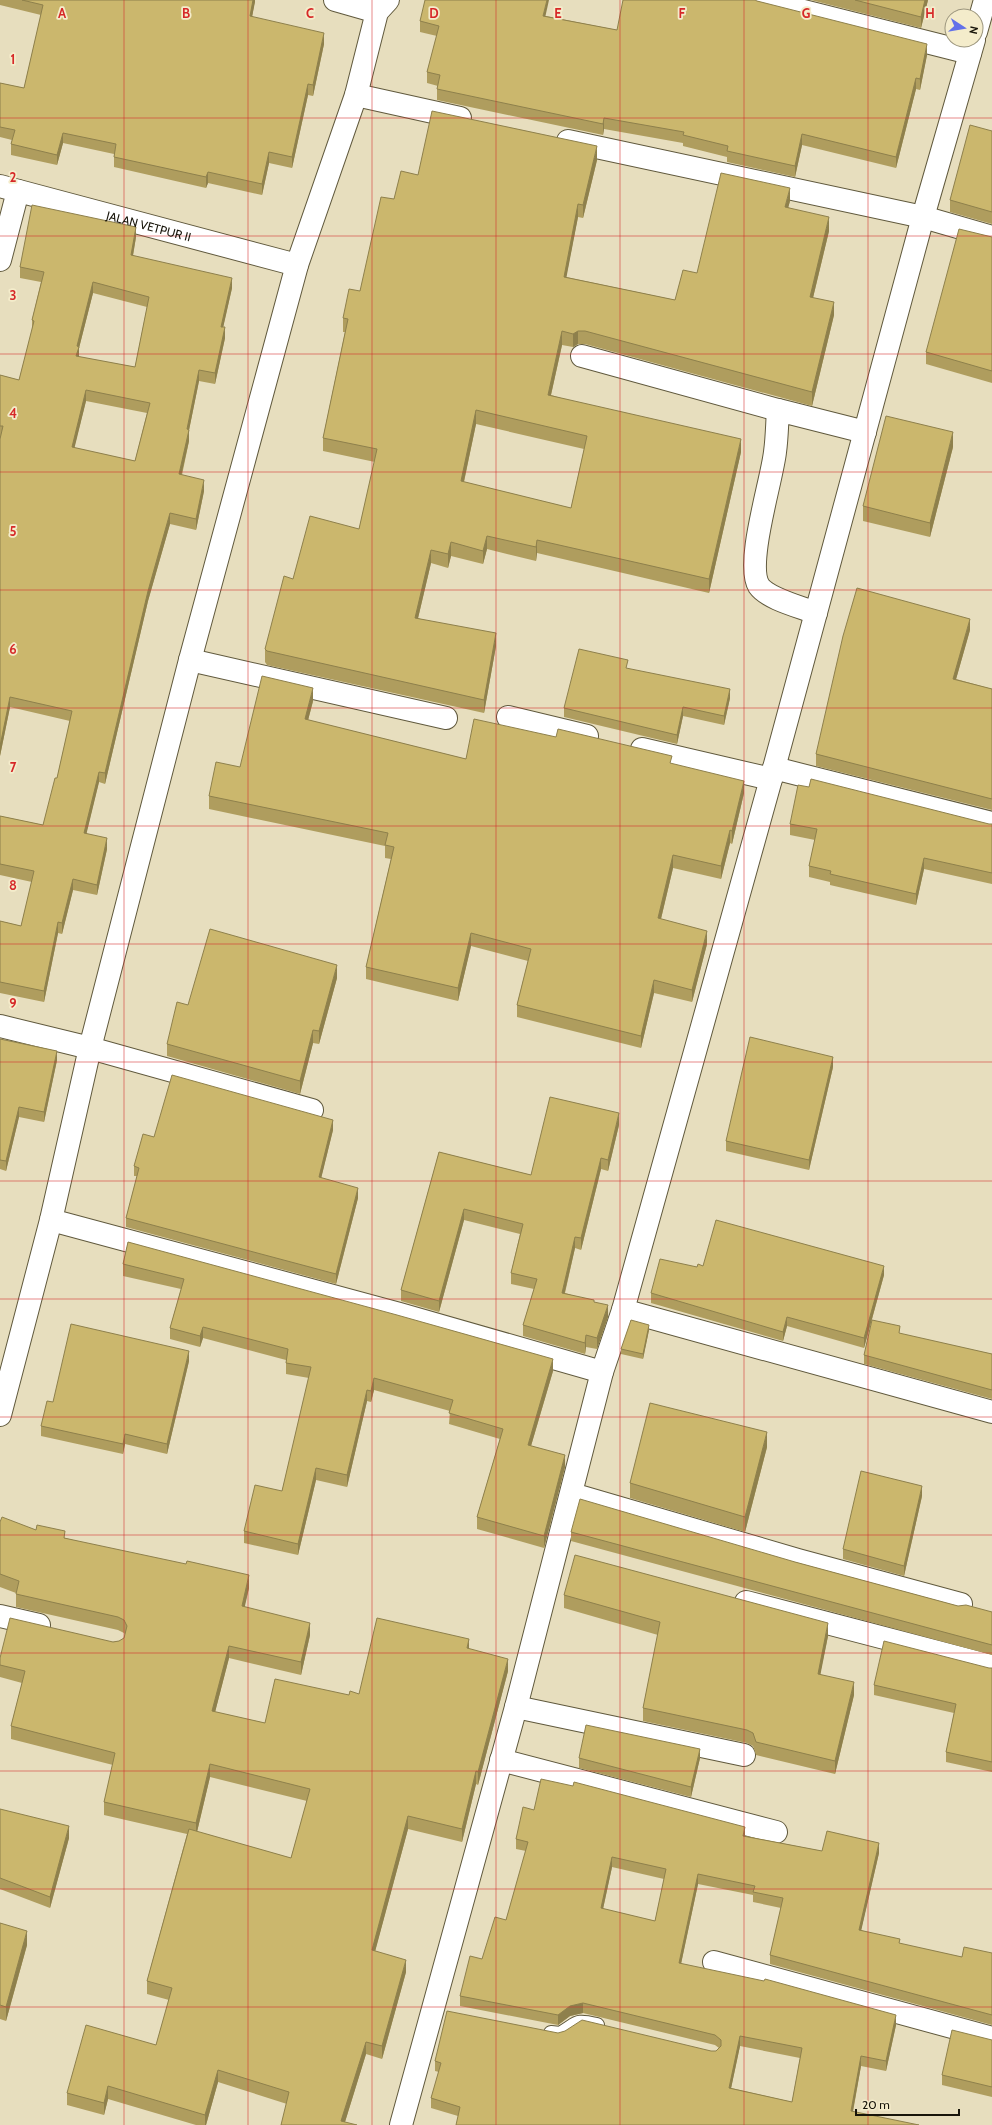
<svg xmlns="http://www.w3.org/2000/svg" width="992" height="2125" viewBox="0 0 992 2125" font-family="Cabin,sans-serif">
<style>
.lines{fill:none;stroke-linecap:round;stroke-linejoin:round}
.service-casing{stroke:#60593d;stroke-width:16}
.minor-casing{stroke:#60593d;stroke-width:24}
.service{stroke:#fff;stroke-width:14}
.minor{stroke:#fff;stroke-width:22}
.wall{fill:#af9d5e;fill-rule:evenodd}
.shaded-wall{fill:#8e804c}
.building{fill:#cbb76d;stroke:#8e804c;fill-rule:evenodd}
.grid{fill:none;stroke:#d62828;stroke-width:1;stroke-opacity:0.55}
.labels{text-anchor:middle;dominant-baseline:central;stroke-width:3.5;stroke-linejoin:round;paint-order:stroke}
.street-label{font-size:12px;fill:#18150a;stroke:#f4eccb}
.grid-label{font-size:13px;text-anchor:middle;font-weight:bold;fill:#d62828;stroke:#f4eccb;stroke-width:3.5;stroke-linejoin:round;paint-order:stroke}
</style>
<rect width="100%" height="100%" fill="#e7debe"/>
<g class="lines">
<g class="service-casing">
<path id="service" d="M 551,2033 L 560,2034 C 579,2023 574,2020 597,2025"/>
</g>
<g class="minor-casing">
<g id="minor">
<polyline points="335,0 377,12"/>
<polyline points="760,0 970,53"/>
<polyline points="976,32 985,0"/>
<polyline points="356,95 460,118"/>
<polyline points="568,141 923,217 992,237"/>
<path id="s1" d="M 0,186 L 297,265"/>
<polyline points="0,260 18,191"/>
<polyline points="582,356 778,410"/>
<path d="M 816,613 C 801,607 768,599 759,586 C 745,564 772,480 775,452 C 777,438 777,424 778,410 L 865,432"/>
<polyline points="190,660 446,718"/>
<polyline points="508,717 587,736"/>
<polyline points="642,749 771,779"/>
<polyline points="774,768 992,823"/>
<polyline points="0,1026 90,1048 312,1110"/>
<polyline points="51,1220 400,1314 602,1372"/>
<polyline points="623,1310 992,1412"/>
<polyline points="0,1415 51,1220 90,1048 190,660 297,265 356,95 377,12 388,0"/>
<polyline points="572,1494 798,1560 961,1604"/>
<polyline points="746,1602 992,1666"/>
<polyline points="0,1616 39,1625"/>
<polyline points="516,1707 744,1755"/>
<polyline points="501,1760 776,1832"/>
<polyline points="714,1962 992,2038"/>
<polyline points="401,2125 516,1707 602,1372 623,1310 771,779 923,217 974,40"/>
</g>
</g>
<use href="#service" class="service"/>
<use href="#minor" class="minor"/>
</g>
<g class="wall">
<polygon points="0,0 255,0 252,17 324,44 313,96 308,95 292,168 269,163 262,195 208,183 206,188 114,167 114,154 63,143 57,165 11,155 11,144 12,140 0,137 0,83 24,88 41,15 0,5"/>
<polygon points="811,0 928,0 921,28"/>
<polygon points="757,1 927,55 920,90 916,89 896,168 802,145 795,177 727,162 727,157 683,146 683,143 604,129 603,135 437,100 437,89 438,86 427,83 427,72 437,36 420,32 420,21 546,16 617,30"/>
<polygon points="992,131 992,224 950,212 950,200"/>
<path d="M 597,160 L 583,218 L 578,217 L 566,277 L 675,300 L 697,273 L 790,201 L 788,207 L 829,231 L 813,298 L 834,315 L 812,406 L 585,344 L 578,344 L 573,347 L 562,345 L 551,395 L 741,452 L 709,593 L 537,553 L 536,561 L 487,549 L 483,564 L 451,556 L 448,568 L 431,563 L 418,618 L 496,646 L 484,713 L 267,665 L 265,662 L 265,649 L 293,579 L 359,529 L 375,462 L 323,451 L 323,438 L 345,332 L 343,332 L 343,318 L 360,291 L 394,199 L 418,175 ZM 476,424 L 584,449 L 571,508 L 464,482 Z"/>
<path d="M 136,237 L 133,256 L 232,288 L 223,327 L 225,338 L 215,384 L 199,381 L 189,430 L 189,441 L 182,475 L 204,491 L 196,530 L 170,524 L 148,601 L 105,784 L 99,782 L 86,834 L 107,849 L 97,895 L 73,890 L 62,934 L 58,933 L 44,1002 L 0,993 L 0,921 L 21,926 L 32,882 L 0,875 L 0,816 L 43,825 L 57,778 L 70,721 L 10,707 L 0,756 L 0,375 L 19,380 L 32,331 L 32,320 L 41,282 L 20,278 L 20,267 ZM 93,293 L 147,307 L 135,367 L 79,357 L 79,348 ZM 86,401 L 147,413 L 135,461 L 74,448 Z"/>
<polygon points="992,237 992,383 926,364 926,352"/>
<polygon points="953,447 930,537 863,521 863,506"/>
<polygon points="970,630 956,679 992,689 992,810 816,766 816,754"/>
<polygon points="628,669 730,698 724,725 683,716 677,744 564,717 564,708"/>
<polygon points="313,701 308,720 466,759 672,764 744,793 732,844 730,843 721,879 673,868 661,919 707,944 692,1002 654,993 641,1048 517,1017 517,1005 528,961 471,946 458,1001 366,979 366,967 391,859 385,858 385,846 209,809 209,796"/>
<polygon points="790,824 992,824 992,884 924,869 916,905 830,885 830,882 809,877 809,866 815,840 790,835"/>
<polygon points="337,978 319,1044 313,1043 300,1094 167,1056 167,1044 188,1005"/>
<polygon points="0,1039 57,1060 44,1122 19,1117 6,1171 0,1169"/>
<polygon points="833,1067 809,1170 726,1151 726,1141"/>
<polygon points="619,1125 608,1171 601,1169 581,1250 575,1248 565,1293 594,1302 608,1317 597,1349 586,1347 585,1354 523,1336 523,1325 534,1289 511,1284 511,1273 520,1234 464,1220 439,1312 401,1301 401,1290 439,1152 531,1175"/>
<polygon points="333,1130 321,1178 358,1198 336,1284 126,1227 126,1218 137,1176 134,1176 134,1166 154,1137"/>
<polygon points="128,1242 553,1371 531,1446 565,1467 544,1548 477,1529 477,1517 500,1439 449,1424 450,1411 374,1390 371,1402 367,1401 347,1487 316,1480 298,1555 244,1543 244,1531 282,1491 309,1378 286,1374 286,1360 203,1338 200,1347 170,1339 170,1328 181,1289 123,1276 123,1264"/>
<polygon points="703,1266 884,1275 864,1348 787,1326 783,1341 651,1303 651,1293 697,1267"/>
<polygon points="649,1330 643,1359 621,1354 621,1349"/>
<polygon points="900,1334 992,1354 992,1399 864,1364 864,1355"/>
<polygon points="189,1361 167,1454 125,1444 123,1454 41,1436 41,1426 53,1402"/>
<polygon points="767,1447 745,1532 630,1498 630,1483"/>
<polygon points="922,1496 904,1576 843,1559 843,1549"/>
<path d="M 0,1522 L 36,1530 L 249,1588 L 244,1607 L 310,1635 L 301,1675 L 229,1658 L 215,1712 L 265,1723 L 349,1695 L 359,1694 L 469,1649 L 508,1671 L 478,1785 L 476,1784 L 462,1842 L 408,1829 L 375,1951 L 406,1972 L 382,2059 L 366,2054 L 345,2122 L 281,2125 L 287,2104 L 218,2082 L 206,2125 L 196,2125 L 108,2099 L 104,2115 L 67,2105 L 67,2093 L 156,2045 L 169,2000 L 147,1994 L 147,1981 L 187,1834 L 104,1815 L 104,1802 L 113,1765 L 11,1739 L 11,1726 L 22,1683 L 0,1677 L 0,1658 L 119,1641 L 124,1638 L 125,1635 L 124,1633 L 118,1630 L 16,1607 L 16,1593 L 0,1587 ZM 210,1777 L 307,1801 L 291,1858 L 197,1832 Z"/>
<polygon points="571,1532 795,1562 958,1606 992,1612 992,1655 571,1541"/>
<polygon points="564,1595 828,1636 820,1674 854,1695 835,1774 756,1755 753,1746 747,1743 643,1721 643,1708 658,1635 564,1608"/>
<polygon points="989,1668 992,1668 992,1772 946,1762 946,1752 954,1713 874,1695 874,1685"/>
<polygon points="579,1758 700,1758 691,1797 579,1768"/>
<polygon points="0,1809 69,1838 50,1908 0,1889"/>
<path d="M 534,1810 L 745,1836 L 822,1851 L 879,1853 L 861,1930 L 900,1944 L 962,1957 L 992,1953 L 992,2025 L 770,1964 L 770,1955 L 781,1908 L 753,1902 L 753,1895 L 698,1884 L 681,1964 L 896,2025 L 886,2071 L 861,2066 L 853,2112 L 458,2116 L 431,2108 L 431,2098 L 439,2072 L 435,2071 L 435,2061 L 558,2033 L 711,2051 L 716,2051 L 719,2048 L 715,2045 L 583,2013 L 570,2016 L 558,2025 L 460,2006 L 460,1996 L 506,1920 L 526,1851 L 516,1849 L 516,1839 ZM 612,1867 L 664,1879 L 655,1921 L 603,1909 ZM 740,2046 L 800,2058 L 792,2102 L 731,2088 Z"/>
<polygon points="0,1923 27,1945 6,2021 0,2019"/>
<polygon points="992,2040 992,2097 942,2085 942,2075"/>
</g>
<g class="shaded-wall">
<polygon points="253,0 255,0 255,2 250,27 250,16"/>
<polygon points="547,0 549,0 543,27 543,16"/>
<polygon points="925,0 928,0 921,28 921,17"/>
<polygon points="324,33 324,44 313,96 313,85"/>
<polygon points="927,44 927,55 920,90 920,79"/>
<polygon points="916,78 916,89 896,168 896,157"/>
<polygon points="308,84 308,95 292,168 292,157"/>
<polygon points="604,118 604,129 603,135 603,124"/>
<polygon points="63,133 63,143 57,165 57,155"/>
<polygon points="802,134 802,145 795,177 795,166"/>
<polygon points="597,146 597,160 583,218 583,205"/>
<polygon points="269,152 269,163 262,195 262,184"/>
<polygon points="208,172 208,183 206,188 206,177"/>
<polygon points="790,188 790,201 785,220 785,207"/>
<polygon points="578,204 578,217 564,290 564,277"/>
<polygon points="829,217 829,231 810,310 810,297"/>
<polygon points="136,227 136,237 131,266 131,255"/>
<polygon points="232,278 232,288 221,337 221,327"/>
<polygon points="93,282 93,293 79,348 79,358 76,367 77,346"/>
<polygon points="834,302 834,315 812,406 812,392"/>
<polygon points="225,327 225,338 215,384 215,373"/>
<polygon points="562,331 562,345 548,408 548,395"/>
<polygon points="578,331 578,344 573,347 573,334"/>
<polygon points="199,370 199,381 187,440 187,429"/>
<polygon points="86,390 86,401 72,458 72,447"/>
<polygon points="476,410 476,424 461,495 461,481"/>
<polygon points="189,430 189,441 179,485 179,474"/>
<polygon points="953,432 953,447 930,537 930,523"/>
<polygon points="741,439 741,452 709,593 709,579"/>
<polygon points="204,480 204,491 196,530 196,519"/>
<polygon points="170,513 170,524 148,601 105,784 105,773 148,591"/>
<polygon points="487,536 487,549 483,564 483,551"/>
<polygon points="537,540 537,553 536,561 536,547"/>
<polygon points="451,542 451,556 448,568 448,554"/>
<polygon points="431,550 431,563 415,631 415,618"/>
<polygon points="970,619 970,630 953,690 953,679"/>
<polygon points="496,633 496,646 484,713 484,700"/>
<polygon points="313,688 313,701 305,732 305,719"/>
<polygon points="730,689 730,698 724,725 724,716"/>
<polygon points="10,697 10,707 0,756 0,746"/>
<polygon points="683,707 683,716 677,744 677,735"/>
<polygon points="99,772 99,782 84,844 84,833"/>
<polygon points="744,781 744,793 732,844 732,831"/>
<polygon points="730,830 730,843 721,879 721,866"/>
<polygon points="107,838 107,849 97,895 97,885"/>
<polygon points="673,855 673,868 658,931 658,918"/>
<polygon points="924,858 924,869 916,905 916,894"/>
<polygon points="73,879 73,890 62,934 62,923"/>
<polygon points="58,922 58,933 44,1002 44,991"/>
<polygon points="707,931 707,944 692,1002 692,990"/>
<polygon points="471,933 471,946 458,1001 458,988"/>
<polygon points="337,965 337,978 319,1044 319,1031"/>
<polygon points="654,980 654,993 641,1048 641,1036"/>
<polygon points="313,1030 313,1043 300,1094 300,1081"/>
<polygon points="57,1051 57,1060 44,1122 44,1112"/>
<polygon points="833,1057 833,1067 809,1170 809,1160"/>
<polygon points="19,1107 19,1117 6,1171 6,1161"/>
<polygon points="619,1113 619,1125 608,1171 608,1160"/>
<polygon points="333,1120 333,1130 319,1187 319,1177"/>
<polygon points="601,1158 601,1169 581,1250 581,1238"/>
<polygon points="358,1188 358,1198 336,1284 336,1274"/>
<polygon points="464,1209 464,1220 439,1312 439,1301"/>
<polygon points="575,1237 575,1248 562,1304 562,1293"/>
<polygon points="884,1266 884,1275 864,1348 864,1338"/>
<polygon points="608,1305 608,1317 597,1349 597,1338"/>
<polygon points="787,1317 787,1326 783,1341 783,1332"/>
<polygon points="649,1325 649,1330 643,1359 643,1354"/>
<polygon points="203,1327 203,1338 200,1347 200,1336"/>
<polygon points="586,1335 586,1347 585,1354 585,1343"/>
<polygon points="189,1351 189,1361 167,1454 167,1444"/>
<polygon points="553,1359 553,1371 528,1456 528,1445"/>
<polygon points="374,1378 374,1390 371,1402 371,1391"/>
<polygon points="367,1390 367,1401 347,1487 347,1475"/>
<polygon points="767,1432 767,1447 745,1532 745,1517"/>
<polygon points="125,1434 125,1444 123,1454 123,1444"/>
<polygon points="565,1455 565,1467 544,1548 544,1536"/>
<polygon points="316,1468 316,1480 298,1555 298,1544"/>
<polygon points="922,1486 922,1496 904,1576 904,1566"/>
<polygon points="249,1575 249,1588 242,1619 242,1606"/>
<polygon points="310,1623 310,1635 301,1675 301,1662"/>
<polygon points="828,1623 828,1636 818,1687 818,1674"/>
<polygon points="469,1639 469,1652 467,1648"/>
<polygon points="229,1646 229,1658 212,1724 212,1711"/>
<polygon points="508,1659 508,1671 478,1785 478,1772"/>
<polygon points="854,1682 854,1695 835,1774 835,1761"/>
<polygon points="700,1749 700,1758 691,1797 691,1787"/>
<polygon points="210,1764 210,1777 196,1836 196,1823"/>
<polygon points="476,1771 476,1784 462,1842 462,1829"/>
<polygon points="408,1816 408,1829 372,1963 372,1950"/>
<polygon points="69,1826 69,1838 50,1908 50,1897"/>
<polygon points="745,1827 745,1837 743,1836"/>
<polygon points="879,1843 879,1853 859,1940 859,1930"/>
<polygon points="612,1857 612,1867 601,1918 601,1908"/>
<polygon points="698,1874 698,1884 679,1973 679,1963"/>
<polygon points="27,1931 27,1945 6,2021 6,2007"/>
<polygon points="406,1960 406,1972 382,2059 382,2046"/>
<polygon points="583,2003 583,2013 570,2016 558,2025 558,2015 570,2006"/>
<polygon points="896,2015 896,2025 886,2071 886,2061"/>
<polygon points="740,2036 740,2046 729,2098 729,2088"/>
<polygon points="366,2042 366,2054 344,2125 341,2121"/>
<polygon points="861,2056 861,2066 851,2121 851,2111"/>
<polygon points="218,2070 218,2082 206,2125 205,2125 205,2115"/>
<polygon points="108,2086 108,2099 104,2115 104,2103"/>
</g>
<g class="building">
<polygon points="22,0 253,0 250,16 324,33 313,85 308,84 292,157 269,152 262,184 208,172 206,177 114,157 116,144 63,133 57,155 11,144 15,130 0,127 0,83 24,88 43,5"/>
<polygon points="425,0 547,0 543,16 617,30 623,0 755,0 757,1 927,44 920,79 916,78 896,157 802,134 795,166 727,151 728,146 683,135 684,132 604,118 603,124 437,89 440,75 427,72 439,26 420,21"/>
<polygon points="855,0 925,0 921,17"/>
<path d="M 432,111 L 597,146 L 583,205 L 578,204 L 564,277 L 675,300 L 683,270 L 697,273 L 721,173 L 790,188 L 785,207 L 829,217 L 810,297 L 834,302 L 812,392 L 585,331 L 578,331 L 573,334 L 562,331 L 548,395 L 741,439 L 709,579 L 537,540 L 536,547 L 487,536 L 483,551 L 451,542 L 448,554 L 431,550 L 415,618 L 496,633 L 484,700 L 267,651 L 265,649 L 284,576 L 293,579 L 310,516 L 359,529 L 377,449 L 323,438 L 348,319 L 343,318 L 349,289 L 360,291 L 381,197 L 394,199 L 401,171 L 418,175 ZM 476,410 L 587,436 L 571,508 L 461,481 Z"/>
<polygon points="970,125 992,131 992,212 950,200"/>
<path d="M 32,205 L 136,227 L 131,255 L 232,278 L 221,327 L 225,327 L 215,373 L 199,370 L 187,429 L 189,430 L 179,474 L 204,480 L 196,519 L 170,513 L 148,591 L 105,773 L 99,772 L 84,833 L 107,838 L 97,885 L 73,879 L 62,923 L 58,922 L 44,991 L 0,982 L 0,921 L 21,926 L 34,871 L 0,864 L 0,816 L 43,825 L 55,778 L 57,778 L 72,711 L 10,697 L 0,746 L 0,439 L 3,426 L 0,426 L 0,375 L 19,380 L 34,321 L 32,320 L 44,272 L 20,267 ZM 93,282 L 149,297 L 135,367 L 76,356 L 79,347 L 77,346 ZM 86,390 L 150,403 L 135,461 L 72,447 Z"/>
<polygon points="959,229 992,237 992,371 926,352"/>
<polygon points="886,416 953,432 930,523 863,506"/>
<polygon points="857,588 970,619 953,679 992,689 992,799 816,754 843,636"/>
<polygon points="579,649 628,660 626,668 730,689 724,716 683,707 677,735 564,708"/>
<polygon points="262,676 313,688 305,719 466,759 474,719 556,737 558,729 672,756 670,763 744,781 732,831 730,830 721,866 673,855 658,918 707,931 692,990 654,980 641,1036 517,1005 531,949 471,933 458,988 366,967 394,847 385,845 388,833 209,796 216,762 240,767"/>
<polygon points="811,779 989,824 992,824 992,873 924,858 916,894 830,874 831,871 809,866 817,829 790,824 798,785 809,787"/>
<polygon points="210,929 337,965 319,1031 313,1030 300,1081 167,1044 177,1002 188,1005"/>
<polygon points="750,1037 833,1057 809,1160 726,1141"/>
<polygon points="0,1039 57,1051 44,1112 19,1107 6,1161 0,1160"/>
<polygon points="172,1075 333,1120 319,1177 358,1188 336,1274 126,1218 139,1168 134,1166 143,1134 154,1137"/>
<polygon points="550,1097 619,1113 608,1160 601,1158 581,1238 575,1237 562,1293 594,1300 594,1302 608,1305 597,1338 586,1335 585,1343 523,1325 537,1279 511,1273 523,1224 464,1209 439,1301 401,1290 439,1152 531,1175"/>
<polygon points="716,1220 884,1266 864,1338 787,1317 783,1332 651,1293 660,1259 697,1267 698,1264 703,1266"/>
<polygon points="128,1242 397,1315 553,1359 528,1445 565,1455 544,1536 477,1517 503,1429 449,1413 453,1400 374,1378 371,1391 367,1390 347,1475 316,1468 298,1544 244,1531 255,1485 282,1491 311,1367 286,1363 288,1349 203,1327 200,1336 170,1328 184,1279 123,1264"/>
<polygon points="631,1320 649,1325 643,1354 621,1349"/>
<polygon points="872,1320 900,1326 899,1333 992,1354 992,1390 864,1355"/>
<polygon points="71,1324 189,1351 167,1444 125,1434 123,1444 41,1426 47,1401 53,1402"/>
<polygon points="650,1403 767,1432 745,1517 630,1483"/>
<polygon points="861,1471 922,1486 904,1566 843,1549"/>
<polygon points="580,1499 795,1562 958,1606 966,1605 992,1612 992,1645 571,1532"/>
<polygon points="2,1517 36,1530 37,1525 65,1531 64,1538 186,1564 187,1561 249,1575 242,1606 310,1623 301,1662 229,1646 212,1711 265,1723 275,1679 349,1695 350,1691 359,1694 377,1618 469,1639 467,1648 508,1659 478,1772 476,1771 462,1829 408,1816 372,1950 406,1960 382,2046 366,2042 341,2121 357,2125 281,2125 289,2092 218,2070 205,2115 108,2086 104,2103 67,2093 86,2025 156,2045 172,1988 147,1981 189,1829 291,1858 310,1789 210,1764 196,1823 104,1802 115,1753 11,1726 25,1671 0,1665 0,1658 10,1618 113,1642 119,1641 124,1638 127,1626 124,1620 118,1617 16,1594 19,1581 0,1574 0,1522"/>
<polygon points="575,1555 828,1623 818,1674 854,1682 835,1761 756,1742 753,1733 747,1730 643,1708 660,1622 564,1595"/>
<polygon points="884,1641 989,1668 992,1668 992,1762 946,1752 956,1704 874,1685"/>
<polygon points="586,1725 700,1749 691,1787 579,1758"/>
<path d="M 541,1779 L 573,1786 L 574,1782 L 745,1827 L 743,1836 L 822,1851 L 827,1831 L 879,1843 L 859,1930 L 900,1939 L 899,1943 L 962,1957 L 964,1947 L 992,1953 L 992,2015 L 770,1955 L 783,1898 L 753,1892 L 755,1886 L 698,1874 L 679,1963 L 764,1981 L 765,1979 L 896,2015 L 886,2061 L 861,2056 L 851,2111 L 919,2125 L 456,2125 L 460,2107 L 431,2098 L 441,2063 L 435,2061 L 447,2011 L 558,2033 L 565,2031 L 582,2020 L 711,2051 L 716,2051 L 721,2046 L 721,2040 L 715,2035 L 583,2003 L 570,2006 L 558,2015 L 460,1996 L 470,1956 L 482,1959 L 495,1917 L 506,1920 L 528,1842 L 516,1839 L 523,1807 L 534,1810 ZM 612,1857 L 666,1869 L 655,1921 L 601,1908 ZM 740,2036 L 802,2048 L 792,2102 L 729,2088 Z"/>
<polygon points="0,1809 69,1826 50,1897 0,1878"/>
<polygon points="0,1923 27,1931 6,2007 0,2005"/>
<polygon points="952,2030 992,2040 992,2087 942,2075"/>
</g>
<path class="grid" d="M 124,0 L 124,2125M 248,0 L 248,2125M 372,0 L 372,2125M 496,0 L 496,2125M 620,0 L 620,2125M 744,0 L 744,2125M 868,0 L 868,2125M 0,118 L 992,118M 0,236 L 992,236M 0,354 L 992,354M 0,472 L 992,472M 0,590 L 992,590M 0,708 L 992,708M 0,826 L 992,826M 0,944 L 992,944M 0,1062 L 992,1062M 0,1181 L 992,1181M 0,1299 L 992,1299M 0,1417 L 992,1417M 0,1535 L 992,1535M 0,1653 L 992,1653M 0,1771 L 992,1771M 0,1889 L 992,1889M 0,2007 L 992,2007"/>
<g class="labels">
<g class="street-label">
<text stroke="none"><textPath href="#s1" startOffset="154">JALAN VETPUR II</textPath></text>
</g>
</g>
<g class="grid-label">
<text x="62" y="18">A</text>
<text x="186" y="18">B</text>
<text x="310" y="18">C</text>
<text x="434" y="18">D</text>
<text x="558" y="18">E</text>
<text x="682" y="18">F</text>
<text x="806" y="18">G</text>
<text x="930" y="18">H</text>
<text x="13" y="64">1</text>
<text x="13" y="182">2</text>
<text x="13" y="300">3</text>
<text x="13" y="418">4</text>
<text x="13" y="536">5</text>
<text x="13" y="654">6</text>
<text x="13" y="772">7</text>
<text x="13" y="890">8</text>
<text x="13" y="1008">9</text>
</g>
<g transform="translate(964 28) rotate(102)"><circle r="19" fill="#f4eccb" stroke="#9c967e"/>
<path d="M0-3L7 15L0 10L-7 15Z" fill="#6371e9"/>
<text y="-6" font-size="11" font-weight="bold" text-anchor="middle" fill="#18150a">N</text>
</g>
<path d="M856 2109v6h103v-6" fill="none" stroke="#18150a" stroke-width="2"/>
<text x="862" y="2109" font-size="12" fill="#18150a" stroke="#f4eccb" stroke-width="3" paint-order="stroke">20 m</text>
</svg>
